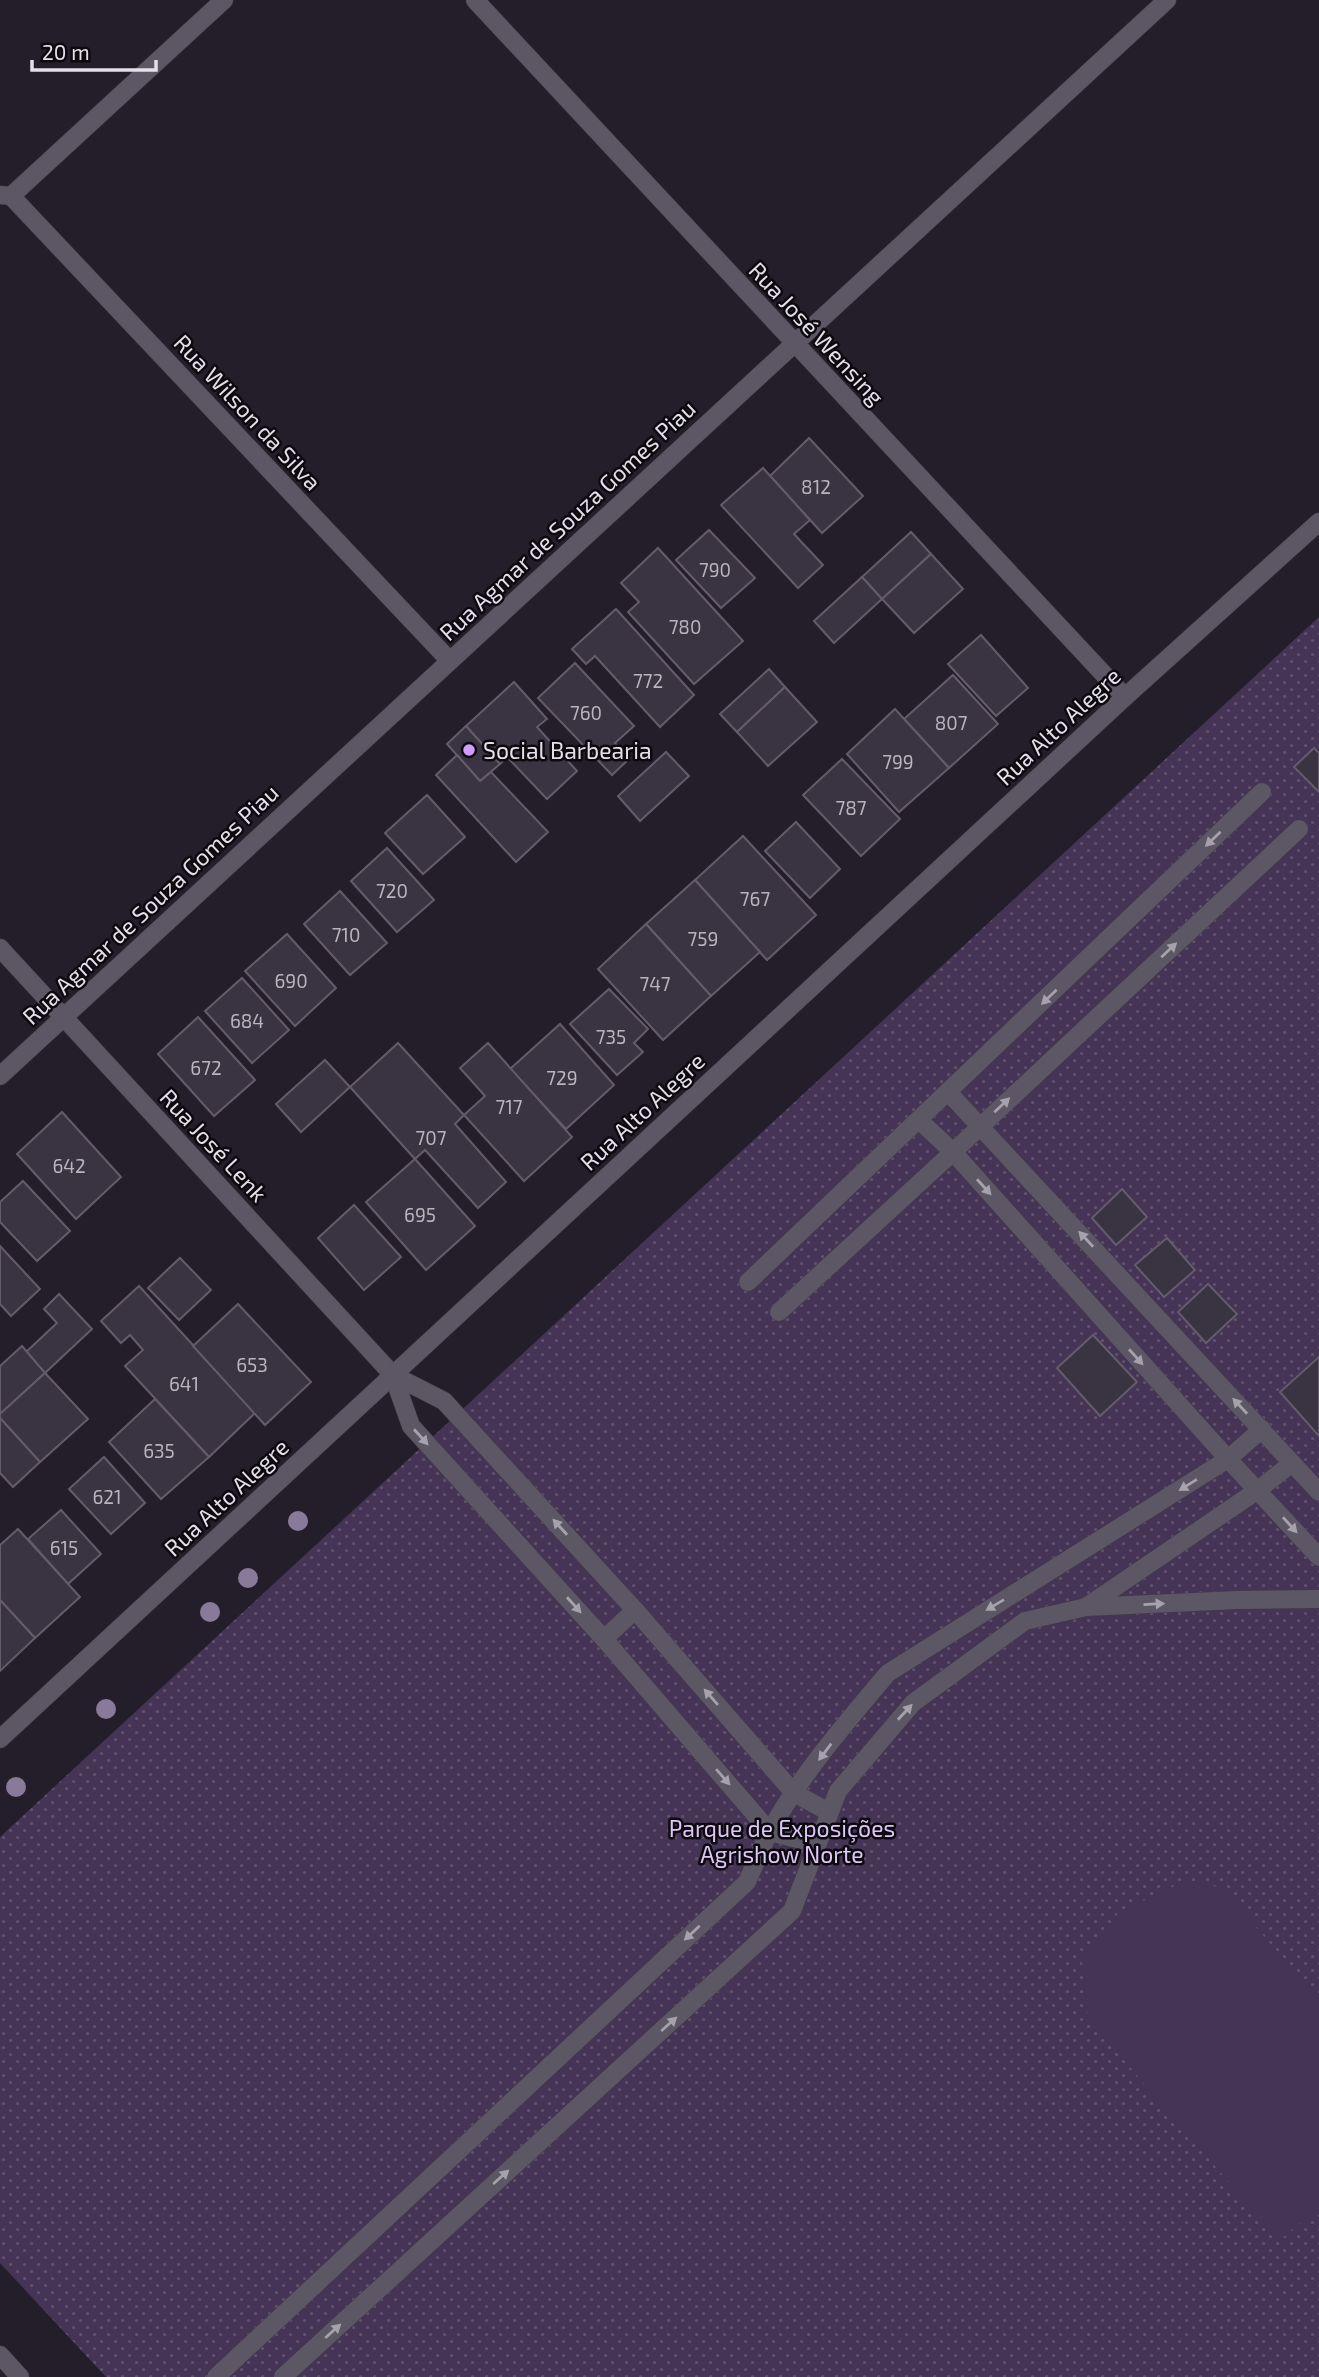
<svg xmlns="http://www.w3.org/2000/svg" width="1319" height="2377" viewBox="0 0 1319 2377" font-family="'Exo 2',sans-serif">
<style>
.park{fill:url(#park-dots)}
.pitch{fill:#453455}
.building{fill:#3a3341;stroke:#645c6b;stroke-width:2}
.lines{fill:none;stroke-linecap:round;stroke-linejoin:round}
.minor-casing{stroke:#413c46;stroke-width:19}
.minor{stroke:#5d5664;stroke-width:18}
.tree{fill:#8a7a9a}
.oneway{fill:#a7a1ad}
.poi-dot{fill:#d09dff;stroke:#0c090f;stroke-width:2.5}
.labels{text-anchor:middle;dominant-baseline:central;stroke-width:5;stroke-linejoin:round;paint-order:stroke}
.number-label{font-size:19px;fill:#bab4be}
.street-label{font-size:23px;fill:#e4dfe8;stroke:#0c090f}
.poi-label{font-size:23px;fill:#e4dfe8;stroke:#0c090f;text-anchor:start}
.park-label{font-size:23px;fill:#ddc5f5;stroke:#0c090f}
</style>
<defs>
<pattern id="park-dots" width="8" height="8" patternUnits="userSpaceOnUse" patternTransform="scale(1.75)"><rect width="8" height="8" fill="#453455"/><path d="M2 2h.1M6 6h.1" fill="none" stroke="#60516d" stroke-width="1.8" stroke-linecap="round"/></pattern>
</defs>
<rect width="100%" height="100%" fill="#241e2a"/>
<polygon class="park" points="1319,617 1319,2377 106,2377 0,2263 0,1837"/>
<polygon class="pitch" points="1181,1883 1222,1887 1319,2001 1319,2206 1279,2241 1088,2018 1082,1961 1118,1913"/>
<g class="building">
<polygon points="809,438 863,496 822,533 770,476"/>
<polygon points="763,468 810,520 794,534 823,565 798,588 721,505"/>
<polygon points="709,530 755,578 721,608 676,560"/>
<polygon points="911,532 931,554 882,599 862,577"/>
<polygon points="658,548 743,641 694,684 628,612 639,602 621,583"/>
<polygon points="931,554 963,589 914,633 882,599"/>
<polygon points="862,577 882,599 834,643 814,621"/>
<polygon points="616,609 694,695 660,727 595,656 586,664 572,649"/>
<polygon points="981,635 1028,688 996,716 948,664"/>
<polygon points="575,663 634,726 615,743 630,758 612,775 538,698"/>
<polygon points="769,669 785,687 737,732 720,714"/>
<polygon points="953,675 998,724 949,768 904,719"/>
<polygon points="514,682 547,719 537,727 577,771 547,799 507,757 500,764 466,726"/>
<polygon points="785,687 817,722 768,766 737,732"/>
<polygon points="895,709 949,768 899,812 847,754"/>
<polygon points="466,726 500,764 480,781 447,744"/>
<polygon points="1314,748 1319,753 1319,792 1294,767"/>
<polygon points="666,752 689,776 640,821 618,796"/>
<polygon points="457,755 480,781 491,772 548,832 516,862 436,775"/>
<polygon points="842,759 900,819 861,856 803,795"/>
<polygon points="427,795 465,837 423,874 385,833"/>
<polygon points="796,822 840,869 810,898 765,851"/>
<polygon points="743,836 816,915 767,960 695,880"/>
<polygon points="387,848 434,900 397,932 351,881"/>
<polygon points="695,880 760,952 711,996 646,924"/>
<polygon points="340,891 387,943 350,975 304,924"/>
<polygon points="646,924 711,996 663,1040 598,969"/>
<polygon points="287,934 336,988 295,1026 245,971"/>
<polygon points="242,978 289,1030 252,1063 205,1011"/>
<polygon points="609,989 648,1029 634,1043 643,1052 617,1075 570,1024"/>
<polygon points="198,1017 255,1080 214,1116 158,1054"/>
<polygon points="560,1024 614,1085 566,1129 510,1069"/>
<polygon points="398,1043 464,1115 455,1124 506,1182 478,1208 425,1150 415,1159 350,1087"/>
<polygon points="488,1043 572,1137 524,1181 464,1115 485,1096 460,1068"/>
<polygon points="325,1060 350,1087 301,1132 276,1104"/>
<polygon points="62,1112 121,1177 76,1219 17,1154"/>
<polygon points="415,1159 475,1226 426,1270 366,1202"/>
<polygon points="23,1181 70,1231 37,1261 0,1222 0,1202"/>
<polygon points="1122,1189 1147,1217 1116,1245 1092,1218"/>
<polygon points="354,1205 401,1257 364,1290 318,1238"/>
<polygon points="1167,1238 1195,1270 1164,1297 1135,1265"/>
<polygon points="0,1246 40,1289 11,1316 0,1304"/>
<polygon points="180,1258 211,1290 179,1320 148,1288"/>
<polygon points="1208,1284 1237,1314 1206,1343 1178,1312"/>
<polygon points="139,1286 255,1413 209,1457 125,1366 143,1350 130,1335 121,1343 101,1321"/>
<polygon points="59,1294 92,1329 45,1373 26,1352 57,1323 44,1309"/>
<polygon points="238,1304 311,1382 265,1425 193,1346"/>
<polygon points="1093,1335 1137,1382 1100,1416 1057,1368"/>
<polygon points="22,1346 45,1373 0,1414 0,1366"/>
<polygon points="1319,1357 1319,1436 1280,1392"/>
<polygon points="45,1373 88,1419 40,1462 0,1418 0,1414"/>
<polygon points="155,1399 209,1457 161,1499 109,1442"/>
<polygon points="0,1418 40,1462 13,1487 0,1473"/>
<polygon points="104,1457 145,1503 111,1534 69,1489"/>
<polygon points="61,1510 101,1554 68,1584 28,1539"/>
<polygon points="18,1529 80,1597 35,1638 0,1600 0,1545"/>
<polygon points="0,1600 35,1638 0,1671"/>
</g>
<g class="lines">
<g class="minor-casing">
<g id="minor">
<polyline points="475,0 1125,697"/>
<polyline points="0,195 11,196 224,0"/>
<polyline points="11,196 450,661"/>
<polyline points="0,948 393,1375 444,1401 635,1610 794,1793 829,1812"/>
<polyline points="0,1076 1167,0"/>
<polyline points="949,1093 1319,1492"/>
<polyline points="920,1121 953,1152 1228,1459 1319,1557"/>
<polyline points="748,1282 1262,792"/>
<polyline points="779,1312 953,1152 1299,829"/>
<polyline points="393,1375 411,1426 604,1639 770,1832 817,1844"/>
<polyline points="1086,1607 1237,1600 1319,1599"/>
<polyline points="604,1639 635,1610"/>
<polyline points="0,1739 1125,697 1319,522"/>
<polyline points="0,2355 20,2377"/>
<path d="M 216,2377 L 747,1882 C 754,1866 761,1849 769,1833 C 800,1775 846,1723 888,1673 L 1228,1459 L 1262,1429"/>
<polyline points="283,2377 792,1911 838,1791 913,1703 1025,1621 1086,1607 1258,1490 1292,1463"/>
</g>
</g>
<use href="#minor" class="minor"/>
</g>
<g class="tree">
<circle cx="298" cy="1521" r="10"/>
<circle cx="248" cy="1578" r="10"/>
<circle cx="210" cy="1612" r="10"/>
<circle cx="106" cy="1709" r="10"/>
<circle cx="16" cy="1787" r="10"/>
</g>
<defs><path id="oneway-solid" d="M-6-.8H1V-3.2L6.5 0L1 3.2V.8H-6Z" transform="scale(1.75)"/></defs>
<g class="oneway">
<use href="#oneway-solid" transform="translate(1213 839) rotate(136)"/>
<use href="#oneway-solid" transform="translate(1169 950) rotate(-43)"/>
<use href="#oneway-solid" transform="translate(1049 997) rotate(136)"/>
<use href="#oneway-solid" transform="translate(1002 1105) rotate(-43)"/>
<use href="#oneway-solid" transform="translate(984 1187) rotate(48)"/>
<use href="#oneway-solid" transform="translate(1086 1239) rotate(-133)"/>
<use href="#oneway-solid" transform="translate(1136 1357) rotate(48)"/>
<use href="#oneway-solid" transform="translate(1240 1406) rotate(-133)"/>
<use href="#oneway-solid" transform="translate(421 1437) rotate(48)"/>
<use href="#oneway-solid" transform="translate(1188 1485) rotate(148)"/>
<use href="#oneway-solid" transform="translate(1290 1525) rotate(48)"/>
<use href="#oneway-solid" transform="translate(560 1527) rotate(-132)"/>
<use href="#oneway-solid" transform="translate(1154 1604) rotate(-3)"/>
<use href="#oneway-solid" transform="translate(574 1605) rotate(48)"/>
<use href="#oneway-solid" transform="translate(995 1605) rotate(149)"/>
<use href="#oneway-solid" transform="translate(711 1697) rotate(-131)"/>
<use href="#oneway-solid" transform="translate(905 1712) rotate(-47)"/>
<use href="#oneway-solid" transform="translate(825 1752) rotate(127)"/>
<use href="#oneway-solid" transform="translate(723 1777) rotate(49)"/>
<use href="#oneway-solid" transform="translate(692 1933) rotate(137)"/>
<use href="#oneway-solid" transform="translate(669 2024) rotate(-42)"/>
<use href="#oneway-solid" transform="translate(501 2177) rotate(-42)"/>
<use href="#oneway-solid" transform="translate(333 2331) rotate(-42)"/>
</g>
<circle class="poi-dot" cx="469" cy="750" r="7"/>
<g class="labels">
<g class="number-label">
<text x="816" y="486">812</text>
<text x="715" y="569">790</text>
<text x="685" y="626">780</text>
<text x="648" y="680">772</text>
<text x="586" y="712">760</text>
<text x="951" y="722">807</text>
<text x="898" y="761">799</text>
<text x="851" y="807">787</text>
<text x="392" y="890">720</text>
<text x="755" y="898">767</text>
<text x="346" y="934">710</text>
<text x="703" y="938">759</text>
<text x="291" y="980">690</text>
<text x="655" y="983">747</text>
<text x="247" y="1020">684</text>
<text x="611" y="1036">735</text>
<text x="206" y="1067">672</text>
<text x="562" y="1077">729</text>
<text x="509" y="1106">717</text>
<text x="431" y="1137">707</text>
<text x="69" y="1165">642</text>
<text x="420" y="1214">695</text>
<text x="252" y="1364">653</text>
<text x="184" y="1383">641</text>
<text x="159" y="1450">635</text>
<text x="107" y="1496">621</text>
<text x="64" y="1547">615</text>
</g>
<g class="street-label">
<text transform="translate(817 333) rotate(47)">Rua José Wensing</text>
<text transform="translate(248 412) rotate(47)">Rua Wilson da Silva</text>
<text transform="translate(567 520) rotate(-43)">Rua Agmar de Souza Gomes Piau</text>
<text transform="translate(1058 726) rotate(-43)">Rua Alto Alegre</text>
<text transform="translate(150 904) rotate(-43)">Rua Agmar de Souza Gomes Piau</text>
<text transform="translate(642 1111) rotate(-43)">Rua Alto Alegre</text>
<text transform="translate(214 1145) rotate(47)">Rua José Lenk</text>
<text transform="translate(226 1497) rotate(-43)">Rua Alto Alegre</text>
</g>
<g class="poi-label">
<text x="483" y="750">Social Barbearia</text>
</g>
<g class="park-label">
<text x="782" y="1828">Parque de Exposições<tspan x="782" dy="26">Agrishow Norte</tspan></text>
</g>
</g>
<path d="M32 60v10h124v-10" fill="none" stroke="#e4dfe8" stroke-width="3.5"/>
<text x="42" y="60" font-size="21" fill="#e4dfe8" stroke="#0c090f" stroke-width="5" paint-order="stroke">20 m</text>
</svg>
